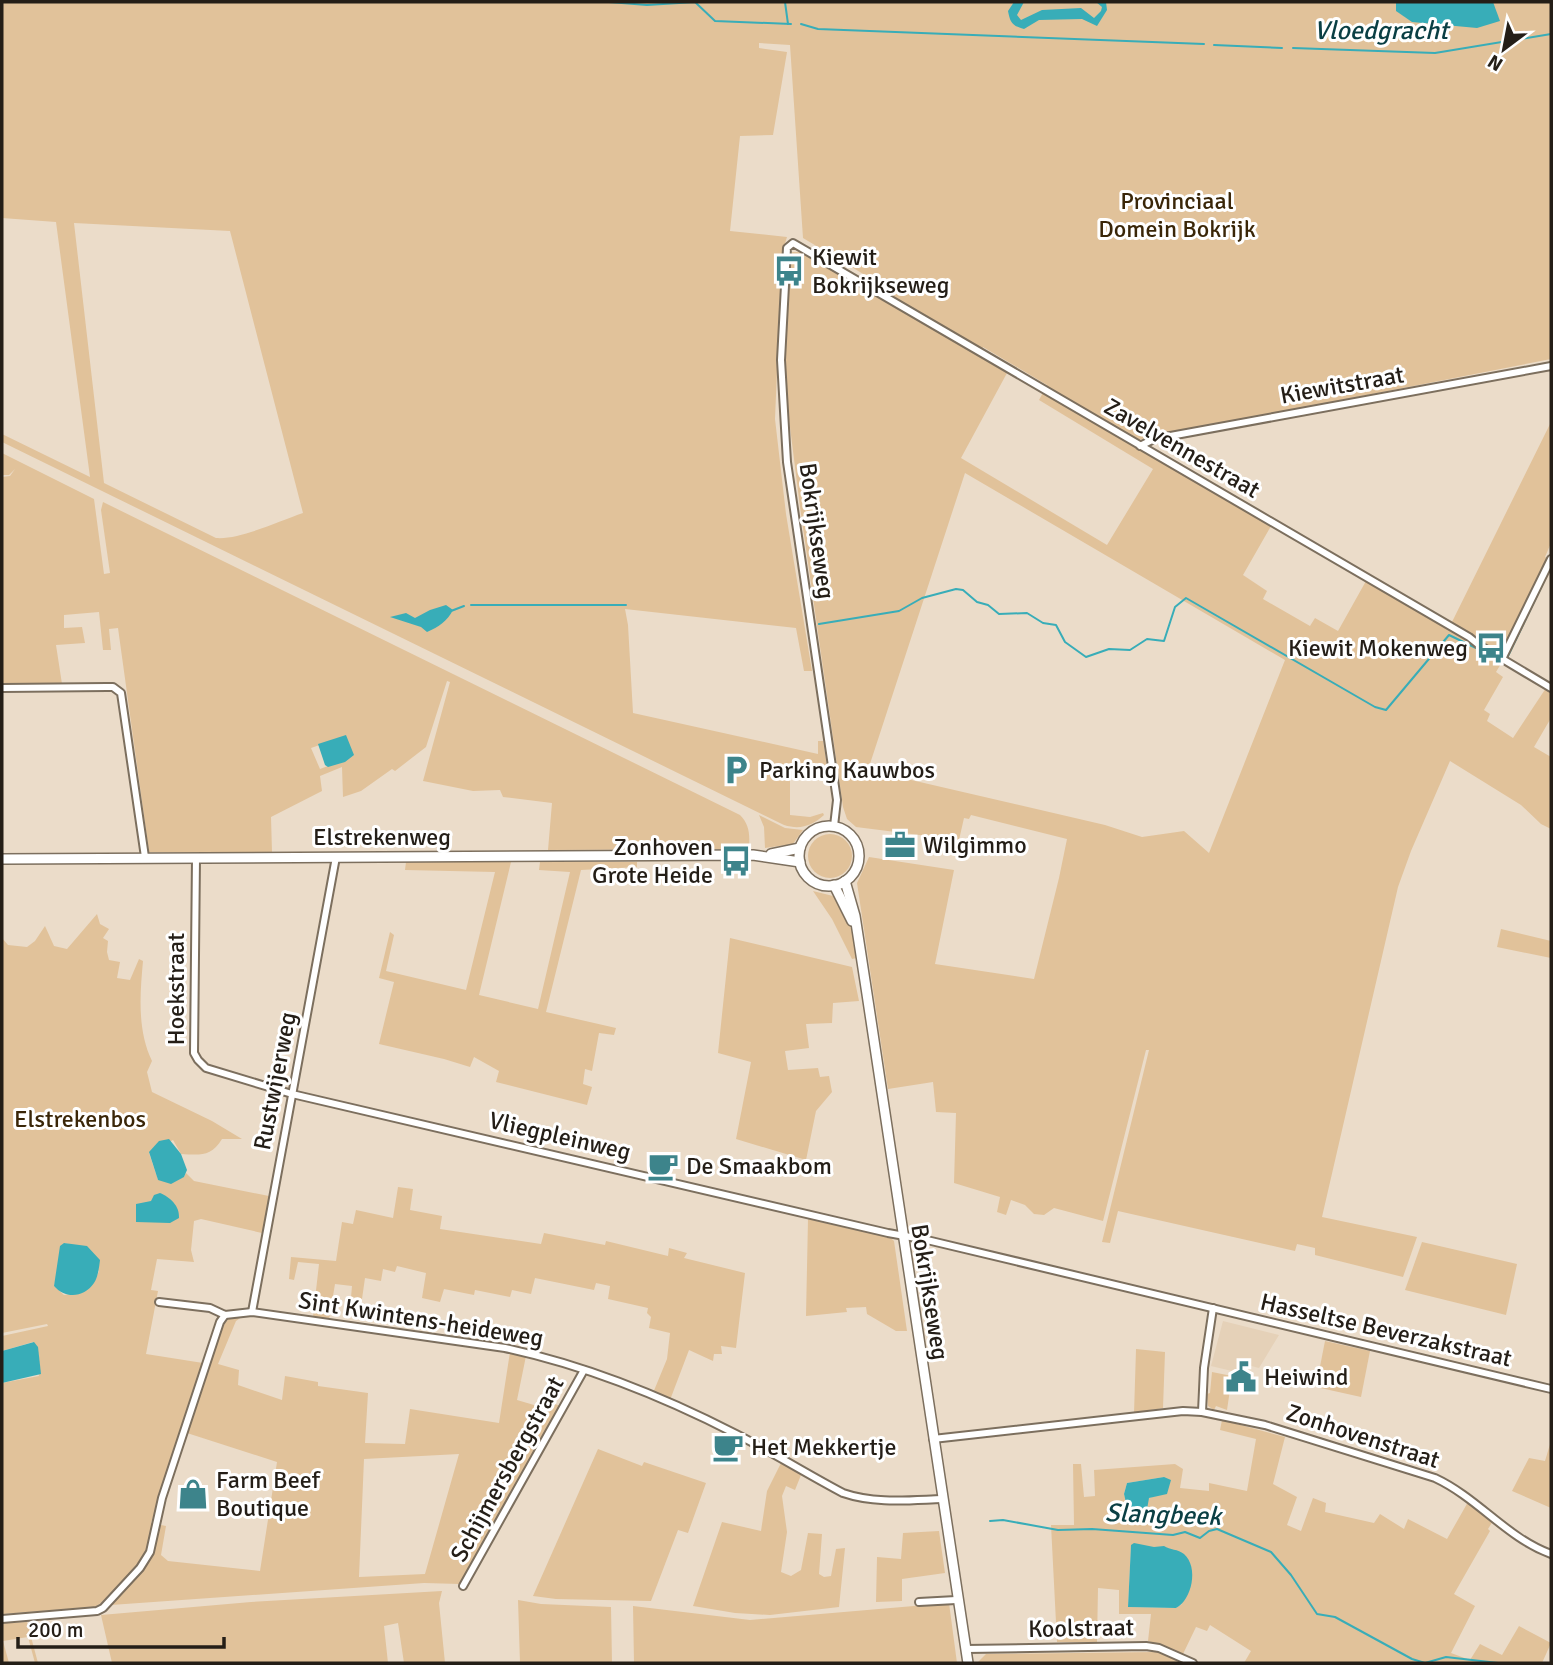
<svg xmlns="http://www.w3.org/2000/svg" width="1553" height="1665" viewBox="0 0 1553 1665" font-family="Signika,sans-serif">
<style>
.built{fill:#e5d1b8}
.green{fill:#e1c29a;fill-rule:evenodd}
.water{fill:#38adb8}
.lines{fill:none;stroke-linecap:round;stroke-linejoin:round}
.stream{stroke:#38adb8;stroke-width:2}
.street-casing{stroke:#7c6f5e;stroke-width:10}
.secondary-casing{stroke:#7c6f5e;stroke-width:12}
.street{stroke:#fff;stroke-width:6}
.secondary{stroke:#fff;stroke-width:9}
.labels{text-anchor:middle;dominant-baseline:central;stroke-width:6;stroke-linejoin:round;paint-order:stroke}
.park-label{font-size:24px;fill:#3a2608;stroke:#fff}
.poi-label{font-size:24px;fill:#241e17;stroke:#fff;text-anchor:start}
.street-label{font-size:24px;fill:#241e17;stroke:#fff}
.water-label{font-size:26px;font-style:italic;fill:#0a3f44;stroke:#fff}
</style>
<rect width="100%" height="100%" fill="#ebdcc9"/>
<polygon class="built" points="1223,1321 1279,1335 1259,1368 1244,1364 1243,1366 1238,1365 1236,1372 1211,1366"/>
<g class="green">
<path d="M 2,2 L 1551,2 L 1551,359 L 1138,440 L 1081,407 L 1077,413 L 1271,526 L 1243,575 L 1267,591 L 1263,599 L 1310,626 L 1315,618 L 1338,631 L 1366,581 L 1502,662 L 1496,672 L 1503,677 L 1484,710 L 1490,714 L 1487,721 L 1513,738 L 1546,688 L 1551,691 L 1551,718 L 1534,747 L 1551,757 L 1551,829 L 1541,824 L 1521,805 L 1450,761 L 1411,851 L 1398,887 L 1322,1217 L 1417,1237 L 1403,1277 L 1315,1255 L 1315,1248 L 1297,1244 L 1295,1251 L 1118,1211 L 1110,1243 L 1102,1242 L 1149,1050 L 1146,1050 L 1103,1221 L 1054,1208 L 1044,1215 L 1034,1214 L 1025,1205 L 1011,1200 L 1006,1215 L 997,1212 L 1000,1197 L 954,1183 L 956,1113 L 936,1112 L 933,1082 L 888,1089 L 857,883 L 869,857 L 954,870 L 935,964 L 1034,979 L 1059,878 L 1067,839 L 971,815 L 969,819 L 964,818 L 959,840 L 856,827 L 847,819 L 843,807 L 800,507 L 784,379 L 790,255 L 792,252 L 802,252 L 1007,373 L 961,458 L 1107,545 L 1153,469 L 1039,400 L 1047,385 L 983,347 L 982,350 L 888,295 L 890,290 L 803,238 L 790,45 L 759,43 L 759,48 L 787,52 L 773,135 L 740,136 L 730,231 L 787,237 L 782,253 L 775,419 L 786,514 L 812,671 L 804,671 L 796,628 L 625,609 L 628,625 L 633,713 L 818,754 L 818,741 L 823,741 L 829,778 L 790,772 L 790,815 L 810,817 L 823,813 L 824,815 C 812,826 800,830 784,825 L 2,442 L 2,434 L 90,477 L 56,222 L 2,218 ZM 74,223 L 230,231 L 303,513 C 279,521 240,540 216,538 L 104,483 ZM 965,473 L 1285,660 L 1209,853 L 1184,831 L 1142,837 L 1105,825 L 868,770 Z"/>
<polygon points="1551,422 1551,543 1545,557 1551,560 1551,570 1506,656 1451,624"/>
<path d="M 2,453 L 94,499 L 104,574 L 110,573 L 101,510 L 103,502 L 740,815 C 749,824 750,834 749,847 L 745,849 L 548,850 L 552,803 L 503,797 L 500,790 L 473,791 L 423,781 L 450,682 L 447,681 L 426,747 L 395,771 L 392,769 L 361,791 L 343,797 L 342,767 L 320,776 L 322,791 L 271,817 L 272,852 L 149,852 L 118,628 L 109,629 L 111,650 L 103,650 L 99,612 L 64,615 L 64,628 L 82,627 L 85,643 L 56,645 L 62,684 L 2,686 L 2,477 L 10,476 L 15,469 L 9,475 L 2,475 ZM 343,737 L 349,758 L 320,769 L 311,748 Z"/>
<polygon points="759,815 785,828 803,830 793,844 765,848 764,827"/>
<circle cx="830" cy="856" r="22"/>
<polygon points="406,862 511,862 479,995 538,1009 570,872 539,870 540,862 637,862 637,867 581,870 546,1012 616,1028 614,1035 599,1033 592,1071 585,1069 583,1084 592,1087 587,1105 496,1082 499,1071 474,1057 470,1067 444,1059 379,1044 394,982 379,978 390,932 394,935 386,971 466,990 495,872 405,870"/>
<polygon points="813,891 837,897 852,931 857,958 852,959 832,919"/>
<path d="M 97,914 L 100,924 L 109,929 L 103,938 L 108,941 L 107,952 L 109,960 L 120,962 L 117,978 L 130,980 L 139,959 L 143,961 C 140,994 137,1030 152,1061 L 147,1072 L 152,1092 L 212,1121 L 242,1139 L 222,1139 C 211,1157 200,1155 181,1154 L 173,1140 L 149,1153 L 158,1180 L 184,1177 L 186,1173 L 194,1181 L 269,1196 L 262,1233 L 201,1219 L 194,1221 L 191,1250 L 194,1262 L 157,1259 L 151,1290 L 158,1291 L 146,1354 L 203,1363 L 151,1523 L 166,1526 L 161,1555 L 168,1561 L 260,1571 L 277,1462 L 187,1433 L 224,1324 L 232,1316 L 243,1316 L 236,1321 L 218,1364 L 239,1370 L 238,1385 L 282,1400 L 285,1376 L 318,1382 L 318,1386 L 368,1393 L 365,1443 L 405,1444 L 410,1409 L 499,1423 L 510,1352 L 526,1356 L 517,1400 L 551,1410 L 555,1404 L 560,1406 L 460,1584 L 424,1583 L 111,1605 L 111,1602 L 123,1589 L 122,1581 L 101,1603 L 95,1607 L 2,1614 L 2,1383 L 39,1376 L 33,1342 L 2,1351 L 2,1336 L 48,1326 L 47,1324 L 2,1333 L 2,938 L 8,945 L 27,947 L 35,941 L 45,926 L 54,946 L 67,949 ZM 65,1243 L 69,1244 L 99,1271 C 91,1291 85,1292 64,1295 L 54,1286 ZM 459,1454 L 425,1574 L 359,1577 L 364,1459 Z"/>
<polygon points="1501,929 1551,941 1551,958 1497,947"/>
<polygon points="730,938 852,967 859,1001 833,1003 832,1023 806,1024 809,1048 785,1051 788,1070 818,1068 820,1077 829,1076 832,1092 816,1111 806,1160 736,1139 751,1062 718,1053"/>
<polygon points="398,1187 413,1189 410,1210 442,1216 440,1229 541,1244 544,1233 605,1245 606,1241 668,1256 669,1248 687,1253 684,1258 745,1273 736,1348 721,1346 722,1354 714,1354 713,1361 689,1350 670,1400 653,1393 667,1359 670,1333 649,1328 651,1317 647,1313 648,1308 608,1299 610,1286 596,1283 594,1290 535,1278 531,1294 512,1290 510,1297 475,1290 474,1295 444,1289 440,1302 422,1298 426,1273 397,1266 395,1272 383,1269 381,1281 365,1278 362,1299 351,1297 352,1286 335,1284 329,1320 313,1317 319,1264 298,1262 294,1280 289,1279 291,1257 336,1261 342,1222 353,1224 356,1210 393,1218"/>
<polygon points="808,1219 891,1238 894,1241 907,1331 896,1331 867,1314 866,1307 846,1308 847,1312 806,1316"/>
<polygon points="1422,1242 1517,1264 1506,1315 1405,1290"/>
<polygon points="1325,1341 1370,1351 1361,1397 1316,1387"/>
<polygon points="1136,1349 1165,1352 1163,1408 1134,1413"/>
<polygon points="1212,1372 1232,1376 1227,1410 1216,1406 1214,1410 1208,1406 1207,1394 1210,1393"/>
<path d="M 1222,1420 L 1285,1437 L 1273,1484 L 1297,1497 L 1287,1525 L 1301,1531 L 1313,1498 L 1326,1503 L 1325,1512 L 1374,1523 L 1380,1514 L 1404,1529 L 1408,1519 L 1447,1539 L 1468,1502 L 1493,1521 L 1488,1529 L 1490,1531 L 1454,1594 L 1475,1606 L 1451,1653 L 1470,1660 L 1480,1644 L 1502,1655 L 1519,1626 L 1551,1643 L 1542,1663 L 1244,1663 L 1251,1651 L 1210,1625 L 1207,1631 L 1196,1627 L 1183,1654 L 1148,1641 L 1151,1614 L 1119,1614 L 1119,1590 L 1098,1588 L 1097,1642 L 1057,1642 L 1051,1525 L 1074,1525 L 1073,1464 L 1081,1464 L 1084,1497 L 1095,1496 L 1094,1470 L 1175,1464 L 1183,1469 L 1180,1488 L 1209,1491 L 1209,1483 L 1247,1491 L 1256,1439 L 1220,1430 ZM 1164,1477 L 1161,1494 L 1149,1498 L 1130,1515 L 1124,1494 L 1127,1483 ZM 1131,1546 L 1182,1604 L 1176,1608 L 1128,1607 Z"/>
<polygon points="1551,1441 1551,1508 1512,1491 1529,1458 1545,1461"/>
<polygon points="598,1449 642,1466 644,1462 706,1483 688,1533 678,1530 651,1601 556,1599 533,1596"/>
<polygon points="781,1463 801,1475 795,1490 786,1486 782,1496 787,1532 781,1572 791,1576 801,1570 808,1533 822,1534 819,1574 824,1577 831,1576 836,1549 845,1548 839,1607 770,1615 735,1613 693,1606 722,1522 761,1531 767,1491"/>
<polygon points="939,1531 945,1573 902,1579 902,1601 876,1602 877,1557 901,1559 903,1533"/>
<polygon points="442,1591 439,1603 445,1663 404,1663 398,1623 384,1626 388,1663 112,1663 101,1615 251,1602"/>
<polygon points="518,1600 541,1604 611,1607 612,1663 520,1663"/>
<polygon points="949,1603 957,1663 634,1663 633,1606 750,1620"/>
<polygon points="27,1622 38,1663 35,1663 28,1637 3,1641 9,1663 2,1663 2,1623"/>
<polygon points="1158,1652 1183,1663 977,1663 986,1654"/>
</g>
<g class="water">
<path d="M 1014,2 L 1024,2 L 1017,15 L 1021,20 L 1042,10 L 1081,8 L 1094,18 L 1101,11 L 1102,7 L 1096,2 L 1106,2 L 1107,10 L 1097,26 L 1082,19 L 1039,20 L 1024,29 C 1012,26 1010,22 1008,11 Z"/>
<polygon points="1396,2 1493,2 1500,21 1477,28 1412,22 1396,11"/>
<path d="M 446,605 L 453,610 C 447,621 439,627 427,632 L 421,627 L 390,617 L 406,613 L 415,618 L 430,610 Z"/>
<polygon points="346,735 354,755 345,762 328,767 325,765 318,744"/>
<polygon points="169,1139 181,1154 187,1170 184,1177 171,1184 158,1180 149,1152 159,1141"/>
<path d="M 160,1193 C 170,1197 180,1206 179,1218 L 170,1223 L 136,1222 L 136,1204 L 151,1201 L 154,1195 Z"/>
<path d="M 64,1243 L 87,1246 L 100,1260 C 99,1268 98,1277 94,1283 C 84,1298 65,1299 54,1286 L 60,1246 Z"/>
<polygon points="34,1342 38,1347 41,1374 2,1383 2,1351"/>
<polygon points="1164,1477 1171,1480 1167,1494 1149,1498 1146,1515 1137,1517 1129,1515 1124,1494 1127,1483"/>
<path d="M 1134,1543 L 1154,1547 L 1164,1546 C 1170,1550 1178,1549 1184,1554 C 1199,1567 1192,1600 1176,1608 L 1128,1607 L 1131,1545 Z"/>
</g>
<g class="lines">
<g class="stream">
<polyline points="609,2 647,5 695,2 715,21 791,24"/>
<polyline points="785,2 788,24"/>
<polyline points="801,24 818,29 1204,44"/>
<polyline points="1214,45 1282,48"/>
<polyline points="1293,48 1435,53 1551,34"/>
<polyline points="471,605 626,605"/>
<polyline points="451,611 464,606"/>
<polyline points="819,624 899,611 922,598 956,589 963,590 977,602 988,605 999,614 1027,613 1043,623 1056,625 1065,642 1086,657 1109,649 1130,650 1147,639 1164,641 1175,607 1186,598 1375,707 1386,710 1449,635 1476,648"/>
<polyline points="1507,658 1544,581"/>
<polyline points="990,1521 1003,1520 1058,1530 1092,1529 1173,1535 1185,1532 1200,1538 1209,1531 1217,1529 1271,1552 1291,1575 1317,1614 1335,1617 1412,1659 1425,1663 1446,1657 1498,1663"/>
</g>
<g class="street-casing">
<g id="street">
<polyline points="1140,446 1154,439 1551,366"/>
<polyline points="1502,659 1551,559"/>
<polyline points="2,688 107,687 113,687 121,693 145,857"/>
<polyline points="834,826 837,800 787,462 781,360 787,248 793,243 1469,637 1479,645 1551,688"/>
<polyline points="196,858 194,1053 198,1060 206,1068 292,1094 888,1233 927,1240 1551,1389"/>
<path d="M 159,1302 L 210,1308 L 225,1315 L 252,1312 L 505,1348 C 584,1365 664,1397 736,1434 C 772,1452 807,1474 843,1493 C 875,1504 910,1500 942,1499"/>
<polyline points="252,1312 336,857"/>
<polyline points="1202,1412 1204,1368 1213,1308"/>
<path d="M 933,1439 L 1183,1411 L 1202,1412 L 1265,1425 L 1435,1478 C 1478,1498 1507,1538 1551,1554"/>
<polyline points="463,1586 584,1370"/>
<polyline points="919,1602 956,1600"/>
<polyline points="2,1619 97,1611 103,1608 140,1568 150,1552 162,1498 220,1322 225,1315"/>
<polyline points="966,1649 1146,1646 1159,1648 1193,1663"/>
</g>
</g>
<g class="secondary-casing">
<g id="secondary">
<circle cx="829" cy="856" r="30"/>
<polyline points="771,854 800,848"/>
<polyline points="2,859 753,855 800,862"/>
<polyline points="845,881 855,916 867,994 968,1663"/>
<polyline points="834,885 852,921"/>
</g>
</g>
<use href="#street" class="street"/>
<use href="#secondary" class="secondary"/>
</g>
<defs>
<g id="bus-bare" transform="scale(2.415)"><path d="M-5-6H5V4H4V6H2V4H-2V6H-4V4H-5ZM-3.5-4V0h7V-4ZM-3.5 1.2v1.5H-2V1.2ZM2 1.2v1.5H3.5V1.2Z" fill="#3d848b" stroke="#fff" stroke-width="2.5" paint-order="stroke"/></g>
<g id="parking-bare" transform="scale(2.415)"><path d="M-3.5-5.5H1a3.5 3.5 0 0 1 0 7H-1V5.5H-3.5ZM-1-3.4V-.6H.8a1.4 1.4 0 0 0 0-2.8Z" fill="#3d848b" stroke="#fff" stroke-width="2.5" paint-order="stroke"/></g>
<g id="office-bare" transform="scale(2.415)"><path d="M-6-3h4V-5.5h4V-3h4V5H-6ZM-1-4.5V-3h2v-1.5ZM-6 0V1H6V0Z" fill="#3d848b" stroke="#fff" stroke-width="2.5" paint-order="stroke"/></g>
<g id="cafe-bare" transform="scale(2.415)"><path d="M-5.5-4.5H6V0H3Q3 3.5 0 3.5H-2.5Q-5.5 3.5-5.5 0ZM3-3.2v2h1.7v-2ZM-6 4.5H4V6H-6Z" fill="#3d848b" stroke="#fff" stroke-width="2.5" paint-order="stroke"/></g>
<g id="civic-bare" transform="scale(2.415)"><path d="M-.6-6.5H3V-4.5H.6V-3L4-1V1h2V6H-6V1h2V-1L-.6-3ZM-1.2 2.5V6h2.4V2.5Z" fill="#3d848b" stroke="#fff" stroke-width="2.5" paint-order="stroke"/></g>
<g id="shop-bare" transform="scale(2.415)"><path d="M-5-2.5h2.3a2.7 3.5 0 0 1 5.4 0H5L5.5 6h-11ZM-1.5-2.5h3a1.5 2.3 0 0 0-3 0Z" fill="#3d848b" stroke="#fff" stroke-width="2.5" paint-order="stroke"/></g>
</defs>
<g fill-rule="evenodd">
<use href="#bus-bare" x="789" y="271"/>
<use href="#bus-bare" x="1491" y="648"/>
<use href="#parking-bare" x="736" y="770"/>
<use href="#office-bare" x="900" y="845"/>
<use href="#bus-bare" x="736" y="861"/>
<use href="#cafe-bare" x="663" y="1166"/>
<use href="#civic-bare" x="1241" y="1377"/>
<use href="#cafe-bare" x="728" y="1447"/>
<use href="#shop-bare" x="193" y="1494"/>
</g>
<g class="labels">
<g class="park-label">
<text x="1177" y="201">Provinciaal<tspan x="1177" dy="28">Domein Bokrijk</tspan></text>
<text x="80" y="1119">Elstrekenbos</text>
</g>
<g class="poi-label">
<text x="812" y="257">Kiewit<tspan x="812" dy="28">Bokrijkseweg</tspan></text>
<text x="1468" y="648" text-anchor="end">Kiewit Mokenweg</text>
<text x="759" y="770">Parking Kauwbos</text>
<text x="923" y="845">Wilgimmo</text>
<text x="713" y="847" text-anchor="end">Zonhoven<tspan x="713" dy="28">Grote Heide</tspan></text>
<text x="686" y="1166">De Smaakbom</text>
<text x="1264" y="1377">Heiwind</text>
<text x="751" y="1447">Het Mekkertje</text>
<text x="216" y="1480">Farm Beef<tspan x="216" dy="28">Boutique</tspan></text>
</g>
<g class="street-label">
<text transform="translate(1342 385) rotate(-10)">Kiewitstraat</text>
<text transform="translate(1182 448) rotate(30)">Zavelvennestraat</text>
<text transform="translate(817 531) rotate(82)">Bokrijkseweg</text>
<text x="382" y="837">Elstrekenweg</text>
<text transform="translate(176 989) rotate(-90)">Hoekstraat</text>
<text transform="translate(275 1081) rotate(-79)">Rustwijerweg</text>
<text transform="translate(560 1136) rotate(13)">Vliegpleinweg</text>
<text transform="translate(930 1292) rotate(81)">Bokrijkseweg</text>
<text transform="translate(421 1319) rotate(9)">Sint Kwintens-heideweg</text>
<text transform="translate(1386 1330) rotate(13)">Hasseltse Beverzakstraat</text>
<text transform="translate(1363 1436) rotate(18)">Zonhovenstraat</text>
<text transform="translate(507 1469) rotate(-61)">Schijmersbergstraat</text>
<text transform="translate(1081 1628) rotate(-1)">Koolstraat</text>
</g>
<g class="water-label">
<text x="1381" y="31">Vloedgracht</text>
<text transform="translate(1163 1515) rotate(2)">Slangbeek</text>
</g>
</g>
<rect width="1553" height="1665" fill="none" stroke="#241e17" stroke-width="7"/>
<g transform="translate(1504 49) rotate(212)" stroke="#ffffff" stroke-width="5" paint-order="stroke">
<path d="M0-5L12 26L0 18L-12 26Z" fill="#241e17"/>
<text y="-10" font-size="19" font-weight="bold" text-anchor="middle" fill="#241e17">N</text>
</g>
<path d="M18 1637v10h206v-10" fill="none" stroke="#241e17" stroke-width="3.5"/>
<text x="28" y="1637" font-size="21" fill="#241e17" stroke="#ffffff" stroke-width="5" paint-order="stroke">200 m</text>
</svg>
